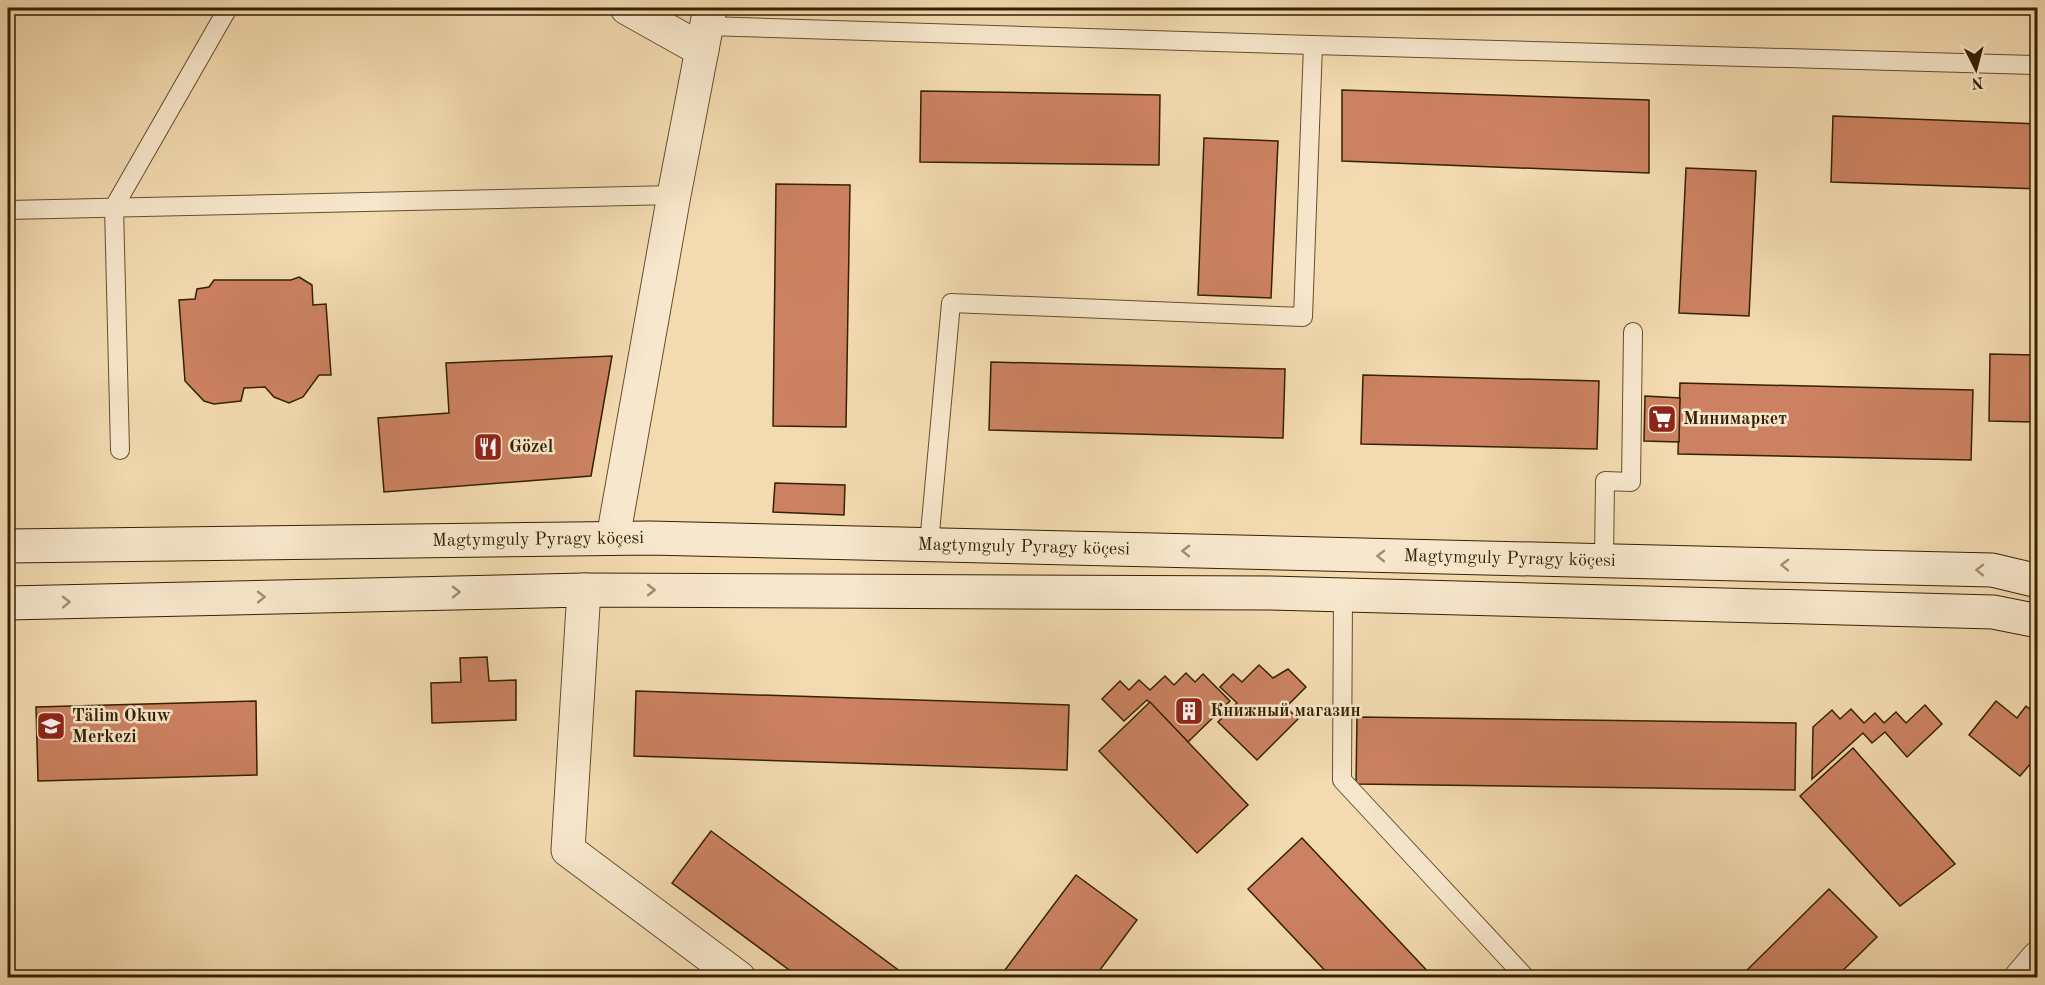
<svg xmlns="http://www.w3.org/2000/svg" width="2045" height="985" viewBox="0 0 2045 985" font-family="'Old Standard TT',serif">
<style>
.building{fill:#cc8262;stroke:#352101;stroke-width:1.5}
.lines{fill:none;stroke-linecap:round;stroke-linejoin:round}
.lane-casing{stroke:#644f2d;stroke-width:20}
.street-casing{stroke:#644f2d;stroke-width:35}
.secondary-casing{stroke:#352101;stroke-width:35}
.lane{stroke:#f7e7cc;stroke-width:18}
.street{stroke:#f7e7cc;stroke-width:33}
.secondary{stroke:#f7e7cc;stroke-width:33}
.oneway{stroke:#a08e71}
.labels{text-anchor:middle;dominant-baseline:central;stroke-width:5;stroke-linejoin:round;paint-order:stroke}
.poi-label{font-size:18px;font-weight:bold;fill:#352101;stroke:#f7e7cc;text-anchor:start}
.street-label{font-size:18px;fill:#352101;stroke:#f7e7cc}
</style>
<rect width="100%" height="100%" fill="#f3dab0"/>
<filter id="stains"><feTurbulence type="fractalNoise" baseFrequency=".00333" numOctaves="4"/><feColorMatrix values="0 0 0 0 .2 0 0 0 0 .09 0 0 0 0 .02 0 0 0 .5 -.17"/></filter>
<radialGradient id="worn" r=".72"><stop offset=".6" stop-color="#630" stop-opacity="0"/><stop offset="1" stop-color="#630" stop-opacity=".3"/></radialGradient>
<g class="building">
<polygon points="1342,90 1649,100 1649,173 1342,161"/>
<polygon points="921,91 1160,95 1159,165 920,162"/>
<polygon points="1833,116 2038,124 2038,189 1831,182"/>
<polygon points="1204,138 1278,141 1271,298 1198,295"/>
<polygon points="1686,168 1756,171 1749,316 1679,313"/>
<polygon points="776,184 850,185 846,427 773,426"/>
<polygon points="299,277 312,285 313,305 326,304 331,375 319,375 303,397 289,403 274,397 265,387 244,388 241,401 214,404 204,401 185,381 179,300 195,299 197,289 209,287 214,280 291,280"/>
<polygon points="1990,354 2038,355 2038,422 1989,421"/>
<polygon points="612,356 591,476 384,492 378,418 449,413 446,363"/>
<polygon points="991,362 1285,369 1283,438 989,430"/>
<polygon points="1363,375 1599,381 1597,449 1361,444"/>
<polygon points="1680,383 1973,390 1971,460 1678,454"/>
<polygon points="1645,396 1680,398 1679,442 1644,441"/>
<polygon points="775,483 845,485 844,515 773,512"/>
<polygon points="487,657 489,681 516,680 516,720 432,723 431,683 461,682 460,658"/>
<polygon points="1259,665 1273,678 1288,669 1306,687 1286,707 1298,719 1257,760 1218,722 1237,703 1220,687 1233,674 1242,682"/>
<polygon points="1186,673 1195,682 1203,674 1230,701 1188,742 1147,700 1124,721 1102,699 1120,681 1129,690 1139,680 1150,690 1165,676 1174,685"/>
<polygon points="636,691 1069,705 1067,770 634,756"/>
<polygon points="256,701 257,775 38,781 36,707"/>
<polygon points="1996,701 2017,718 2026,706 2038,716 2038,755 2020,776 1969,735"/>
<polygon points="1150,702 1248,805 1197,853 1099,751"/>
<polygon points="1925,705 1942,724 1907,757 1885,732 1872,743 1863,733 1812,779 1813,727 1832,710 1840,719 1851,709 1864,723 1875,713 1884,723 1896,712 1906,723"/>
<polygon points="1357,717 1796,723 1795,790 1356,784"/>
<polygon points="1853,748 1955,864 1900,906 1800,796"/>
<polygon points="711,831 905,975 903,978 800,978 672,883"/>
<polygon points="1302,838 1434,978 1332,978 1248,889"/>
<polygon points="1076,875 1137,920 1094,978 999,978"/>
<polygon points="1829,889 1877,937 1835,978 1739,978"/>
</g>
<g class="lines">
<g class="lane-casing">
<g id="lane">
<polyline points="706,26 1313,45 2038,65"/>
<polyline points="8,210 674,195"/>
<polyline points="120,450 114,207 228,8"/>
<polyline points="929,544 951,303 1303,317 1313,45"/>
<polyline points="1604,561 1605,481 1631,482 1633,332"/>
<polyline points="1343,595 1342,780 1526,978"/>
</g>
</g>
<g class="street-casing">
<g id="street">
<polyline points="627,8 702,50"/>
<polyline points="613,538 674,195 710,8"/>
<polyline points="584,590 568,850 739,978"/>
<polyline points="2021,978 2038,958"/>
</g>
</g>
<g class="secondary-casing">
<g id="secondary">
<path id="s1" d="M 8,546 L 650,538 L 1992,570 L 2038,581"/>
<polyline points="8,603 584,590 1270,593 1993,612 2038,621"/>
</g>
</g>
<use href="#lane" class="lane"/>
<use href="#street" class="street"/>
<use href="#secondary" class="secondary"/>
</g>
<defs><path id="oneway-chevron" d="M-2-3.5L2.5 0L-2 3.5" fill="none" stroke-width="1.6" stroke-linecap="round" stroke-linejoin="round" transform="scale(1.5)"/></defs>
<g class="oneway">
<use href="#oneway-chevron" transform="translate(1186 551) rotate(-179)"/>
<use href="#oneway-chevron" transform="translate(1381 556) rotate(-179)"/>
<use href="#oneway-chevron" transform="translate(1785 565) rotate(-179)"/>
<use href="#oneway-chevron" transform="translate(1980 570) rotate(-179)"/>
<use href="#oneway-chevron" transform="translate(651 590)"/>
<use href="#oneway-chevron" transform="translate(456 592) rotate(-1)"/>
<use href="#oneway-chevron" transform="translate(261 597) rotate(-1)"/>
<use href="#oneway-chevron" transform="translate(66 602) rotate(-1)"/>
</g>
<defs>
<g id="supermarket-square" transform="scale(1.5)"><rect x="-9" y="-9" width="18" height="18" rx="4" fill="#8f2418" stroke="#f7e7cc"/><path d="M-6-5.5h2.5l.6 2H6L4.5 2H-2.5L-4.4-4H-6ZM-1.5 3.2a1.3 1.3 0 1 0 .1 0ZM3 3.2a1.3 1.3 0 1 0 .1 0Z" fill="#fff"/></g>
<g id="restaurant-square" transform="scale(1.5)"><rect x="-9" y="-9" width="18" height="18" rx="4" fill="#8f2418" stroke="#f7e7cc"/><path d="M-5-6h1v4h1v-4h1v4h1v-4h1v5L-1.5 .5V6h-2V.5L-5-1ZM5-6V6H3V1.5H1.5Q1.5-4 5-6Z" fill="#fff"/></g>
<g id="building-square" transform="scale(1.5)"><rect x="-9" y="-9" width="18" height="18" rx="4" fill="#8f2418" stroke="#f7e7cc"/><path d="M-4-6H4V6H1V3H-1V6H-4ZM-2.5-4.3h1.7v1.8h-1.7ZM.8-4.3h1.7v1.8H.8ZM-2.5-1h1.7V.8h-1.7ZM.8-1h1.7V.8H.8Z" fill="#fff"/></g>
<g id="school-square" transform="scale(1.5)"><rect x="-9" y="-9" width="18" height="18" rx="4" fill="#8f2418" stroke="#f7e7cc"/><path d="M0-5L7-2L0 1L-7-2ZM-4 1L0 2.5L4 1V4Q0 6-4 4Z" fill="#fff"/></g>
</defs>
<g fill-rule="evenodd">
<use href="#supermarket-square" x="1662" y="419"/>
<use href="#restaurant-square" x="488" y="447"/>
<use href="#building-square" x="1189" y="711"/>
<use href="#school-square" x="51" y="726"/>
</g>
<g class="labels">
<g class="poi-label">
<text x="1683" y="419">Минимаркет</text>
<text x="509" y="447">Gözel</text>
<text x="1210" y="711">Книжный магазин</text>
<text x="72" y="716">Tälim Okuw<tspan x="72" dy="21">Merkezi</tspan></text>
</g>
<g class="street-label">
<text stroke="none"><textPath href="#s1" startOffset="530">Magtymguly Pyragy köçesi</textPath></text>
<text stroke="none"><textPath href="#s1" startOffset="1016">Magtymguly Pyragy köçesi</textPath></text>
<text stroke="none"><textPath href="#s1" startOffset="1502">Magtymguly Pyragy köçesi</textPath></text>
</g>
</g>
<rect width="2045" height="985" fill="none" stroke="#f3dab0" stroke-width="30"/>
<rect x="9" y="9" width="2027" height="967" fill="none" stroke="#352101" stroke-width="3"/>
<rect x="15" y="15" width="2015" height="955" fill="none" stroke="#352101" stroke-width="1.5"/>
<g transform="translate(1976 69) rotate(174)" stroke="#f7e7cc" stroke-width="4.5" paint-order="stroke">
<path d="M0-4.5L10 22L0 15L-10 22Z" fill="#352101"/>
<text y="-9" font-size="16" font-weight="bold" text-anchor="middle" fill="#352101">N</text>
</g>
<rect width="100%" height="100%" filter="url(#stains)"/>
<rect width="100%" height="100%" fill="url(#worn)"/>
</svg>
